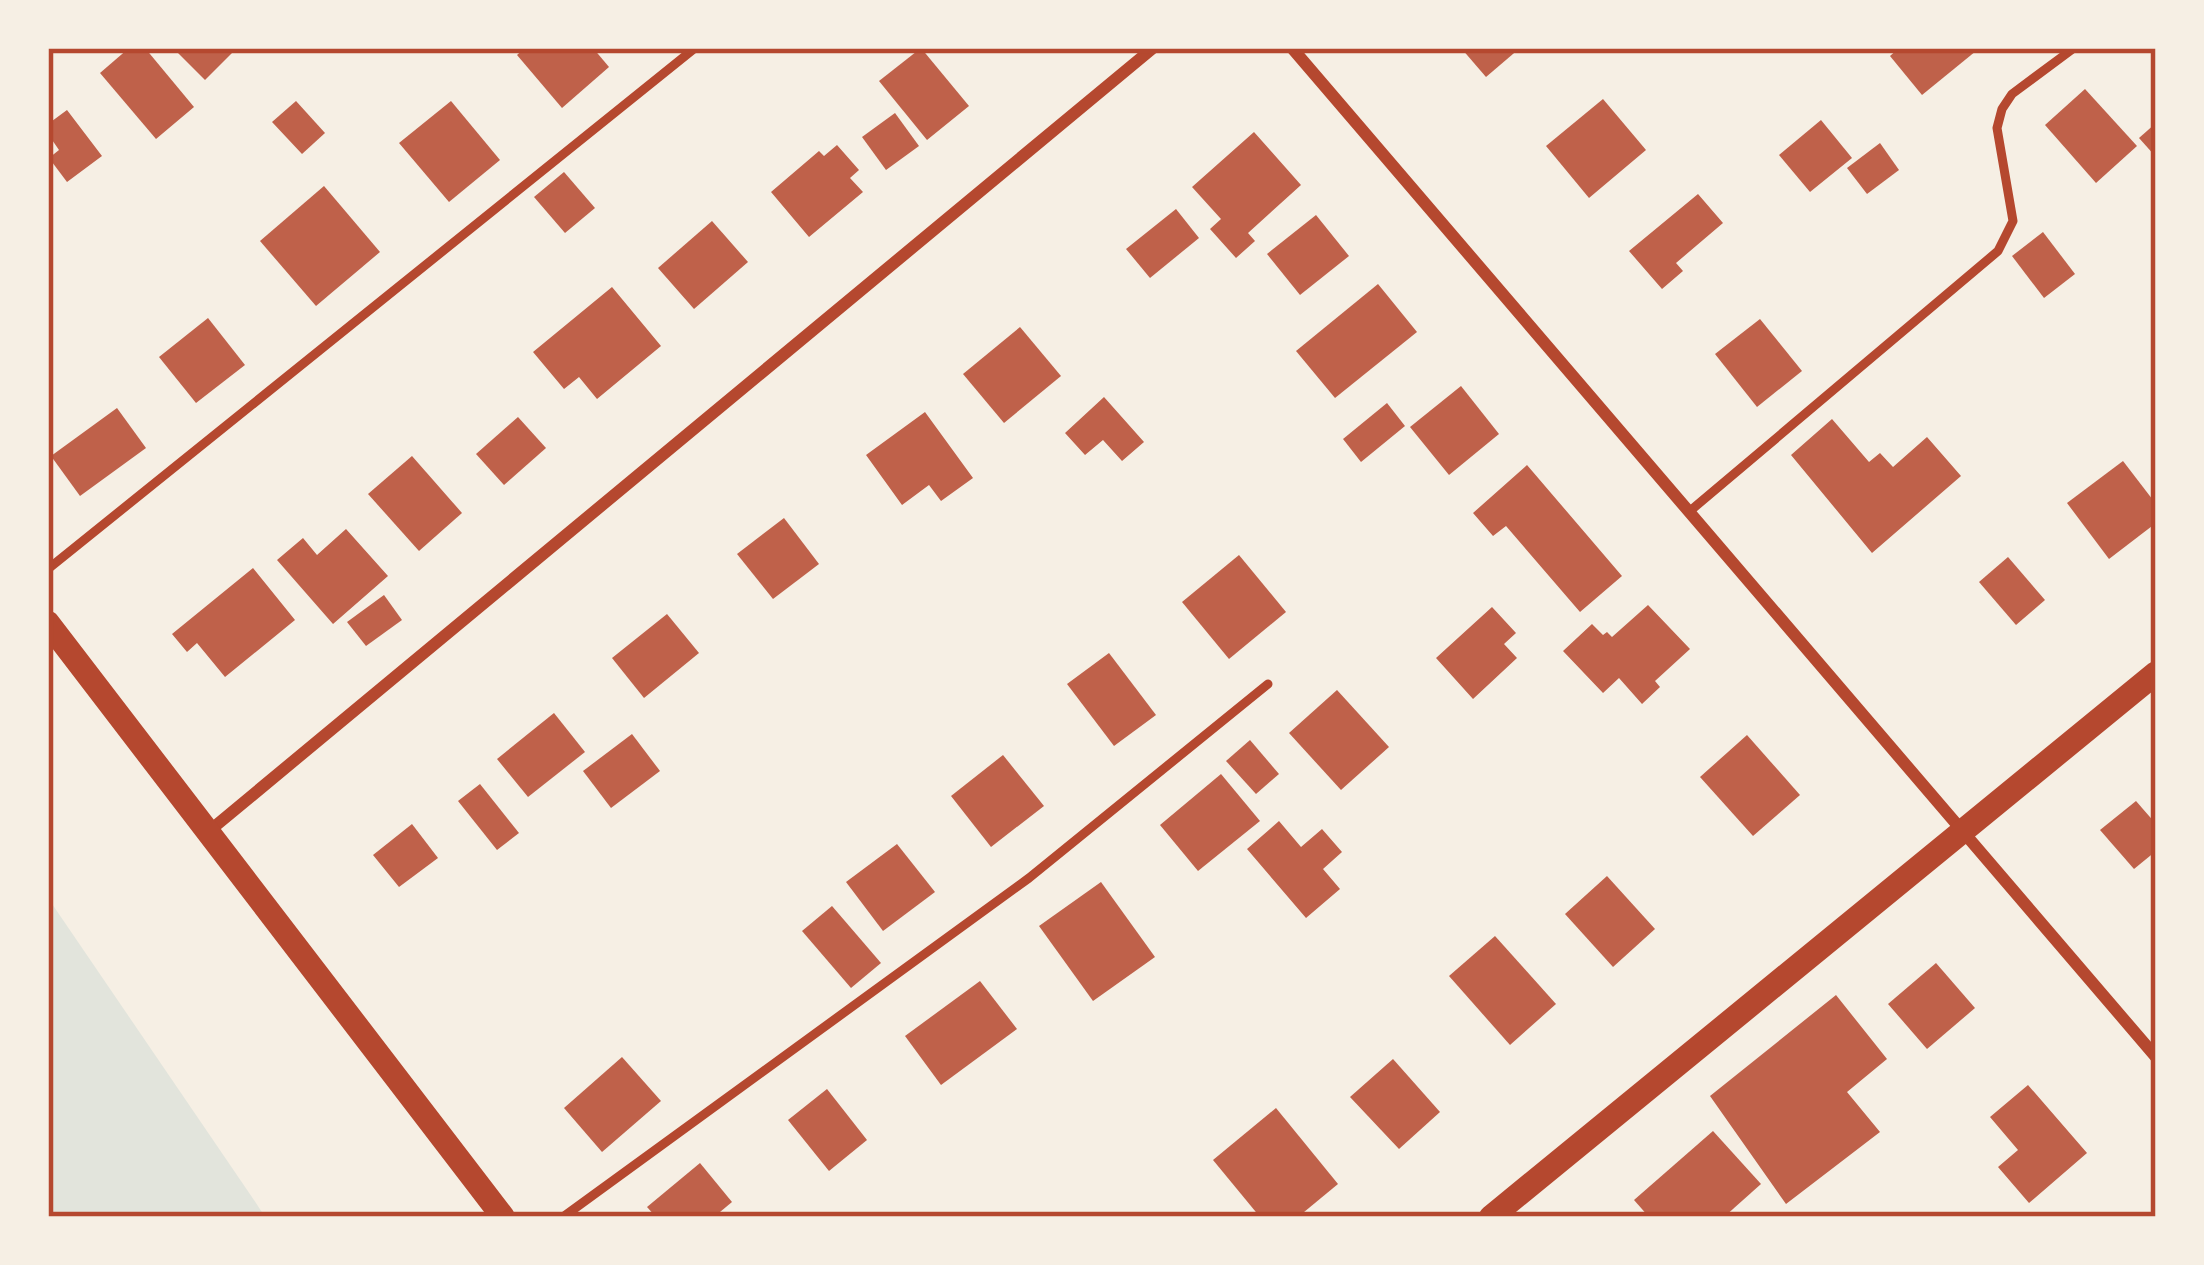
<svg xmlns="http://www.w3.org/2000/svg" width="2204" height="1265" viewBox="0 0 2204 1265" font-family="'Nunito Sans',sans-serif">
<style>
.green{fill:#e2e4dc}
.building{fill:#bf614a}
.lines{fill:none;stroke-linecap:round;stroke-linejoin:round}
.service{stroke:#b5482f;stroke-width:9}
.minor{stroke:#b5482f;stroke-width:12}
.secondary{stroke:#b5482f;stroke-width:24}
.neatline{fill:none;stroke:#b5482f;stroke-width:4.5}
</style>
<rect width="100%" height="100%" fill="#f6efe4"/>
<polygon class="green" points="48,898 256,1203 265,1217 48,1217"/>
<g class="building">
<polygon points="129,48 145,48 194,107 156,139 100,73"/>
<polygon points="173,48 237,48 205,80"/>
<polygon points="525,48 593,48 609,67 562,108 517,55"/>
<polygon points="921,48 969,106 927,140 879,81"/>
<polygon points="1461,48 1520,48 1486,77"/>
<polygon points="1899,48 1974,48 1976,51 1922,95 1890,56"/>
<polygon points="2085,89 2137,146 2096,183 2045,125"/>
<polygon points="1603,99 1646,150 1589,198 1546,146"/>
<polygon points="296,101 325,133 302,154 272,122"/>
<polygon points="451,101 500,160 449,202 399,143"/>
<polygon points="67,110 102,156 67,182 49,158 59,150 48,134 48,124"/>
<polygon points="895,113 919,146 886,170 862,137"/>
<polygon points="1821,120 1852,158 1810,192 1779,155"/>
<polygon points="2156,123 2156,157 2139,138"/>
<polygon points="1254,132 1301,185 1248,233 1255,241 1236,258 1210,229 1221,219 1192,187"/>
<polygon points="1880,143 1899,170 1867,194 1847,168"/>
<polygon points="837,145 859,170 850,178 863,192 809,237 771,192 819,151 824,156"/>
<polygon points="564,172 595,208 565,233 534,197"/>
<polygon points="324,186 380,252 316,306 260,241"/>
<polygon points="1698,194 1723,223 1676,263 1683,271 1662,289 1629,251"/>
<polygon points="1176,209 1199,238 1150,278 1126,249"/>
<polygon points="1316,215 1349,256 1300,295 1267,254"/>
<polygon points="712,221 748,262 694,309 658,268"/>
<polygon points="2043,232 2075,274 2044,298 2012,256"/>
<polygon points="1378,284 1417,332 1335,398 1296,351"/>
<polygon points="612,287 661,346 597,399 579,377 564,389 533,352"/>
<polygon points="208,318 245,365 196,403 159,357"/>
<polygon points="1760,319 1802,371 1757,407 1715,354"/>
<polygon points="1020,327 1061,376 1004,423 963,374"/>
<polygon points="1461,386 1499,434 1449,475 1410,427"/>
<polygon points="1104,397 1144,442 1122,461 1103,440 1085,455 1065,433"/>
<polygon points="1387,403 1405,426 1361,462 1343,439"/>
<polygon points="117,408 146,448 80,496 51,456"/>
<polygon points="925,412 973,478 941,501 929,485 902,505 866,455"/>
<polygon points="518,417 546,448 504,485 476,454"/>
<polygon points="1832,419 1869,462 1880,453 1893,467 1927,437 1961,476 1872,553 1791,455"/>
<polygon points="412,456 462,513 419,551 368,494"/>
<polygon points="2123,461 2156,504 2156,523 2109,559 2067,503"/>
<polygon points="1527,465 1622,576 1580,612 1506,526 1493,536 1473,513"/>
<polygon points="784,518 819,564 773,599 737,554"/>
<polygon points="346,529 388,576 333,624 277,560 303,538 317,555"/>
<polygon points="1239,555 1286,612 1229,659 1182,602"/>
<polygon points="2008,557 2045,600 2016,625 1979,582"/>
<polygon points="253,568 295,620 225,677 197,643 187,652 172,634"/>
<polygon points="384,595 402,620 366,646 347,622"/>
<polygon points="1648,605 1690,649 1655,681 1660,687 1642,704 1619,678 1603,693 1563,651 1592,624 1603,635 1607,632 1612,637"/>
<polygon points="1492,607 1516,633 1504,644 1517,658 1473,699 1436,658"/>
<polygon points="667,614 699,653 644,698 612,658"/>
<polygon points="1109,653 1156,715 1114,746 1067,684"/>
<polygon points="1337,690 1389,747 1341,790 1289,733"/>
<polygon points="554,713 585,752 528,797 497,759"/>
<polygon points="632,734 660,771 611,808 583,771"/>
<polygon points="1747,735 1800,795 1753,836 1700,777"/>
<polygon points="1250,740 1279,774 1256,794 1226,761"/>
<polygon points="1003,755 1044,806 991,847 951,796"/>
<polygon points="1221,774 1260,821 1198,871 1160,825"/>
<polygon points="480,784 519,833 497,850 458,801"/>
<polygon points="2136,801 2156,824 2156,851 2134,869 2100,830"/>
<polygon points="1279,821 1301,847 1322,829 1342,852 1323,869 1340,889 1306,918 1247,849"/>
<polygon points="412,824 438,858 399,887 373,855"/>
<polygon points="897,844 935,892 883,931 846,882"/>
<polygon points="1607,876 1655,929 1613,967 1565,914"/>
<polygon points="1101,882 1155,957 1093,1001 1039,926"/>
<polygon points="832,906 881,963 851,988 802,931"/>
<polygon points="1495,936 1556,1004 1510,1045 1449,976"/>
<polygon points="1936,963 1975,1008 1927,1049 1888,1004"/>
<polygon points="980,981 1017,1029 941,1085 905,1036"/>
<polygon points="1836,995 1887,1059 1847,1092 1880,1132 1786,1204 1710,1096"/>
<polygon points="622,1057 661,1101 602,1152 564,1108"/>
<polygon points="1393,1059 1440,1112 1399,1149 1350,1097"/>
<polygon points="2028,1085 2087,1153 2029,1203 1998,1167 2018,1150 1990,1117"/>
<polygon points="827,1089 867,1140 829,1171 788,1120"/>
<polygon points="1276,1108 1338,1184 1298,1217 1260,1217 1213,1160"/>
<polygon points="1713,1131 1761,1184 1724,1217 1649,1217 1634,1200"/>
<polygon points="700,1163 732,1202 714,1217 656,1217 647,1207"/>
</g>
<g class="lines">
<g class="service">
<polyline points="1690,511 1998,251 2013,221 1997,128 2002,109 2012,94 2074,48"/>
<polyline points="48,569 695,48"/>
<polyline points="563,1217 1029,878 1268,684"/>
</g>
<g class="minor">
<polyline points="1292,48 2156,1057"/>
<polyline points="208,832 1153,48"/>
</g>
<g class="secondary">
<polyline points="48,623 503,1217"/>
<polyline points="1491,1217 2156,673"/>
</g>
</g>
<rect width="2204" height="1265" fill="none" stroke="#f6efe4" stroke-width="102"/>
<rect x="51" y="51" width="2102" height="1163" class="neatline"/>
</svg>
